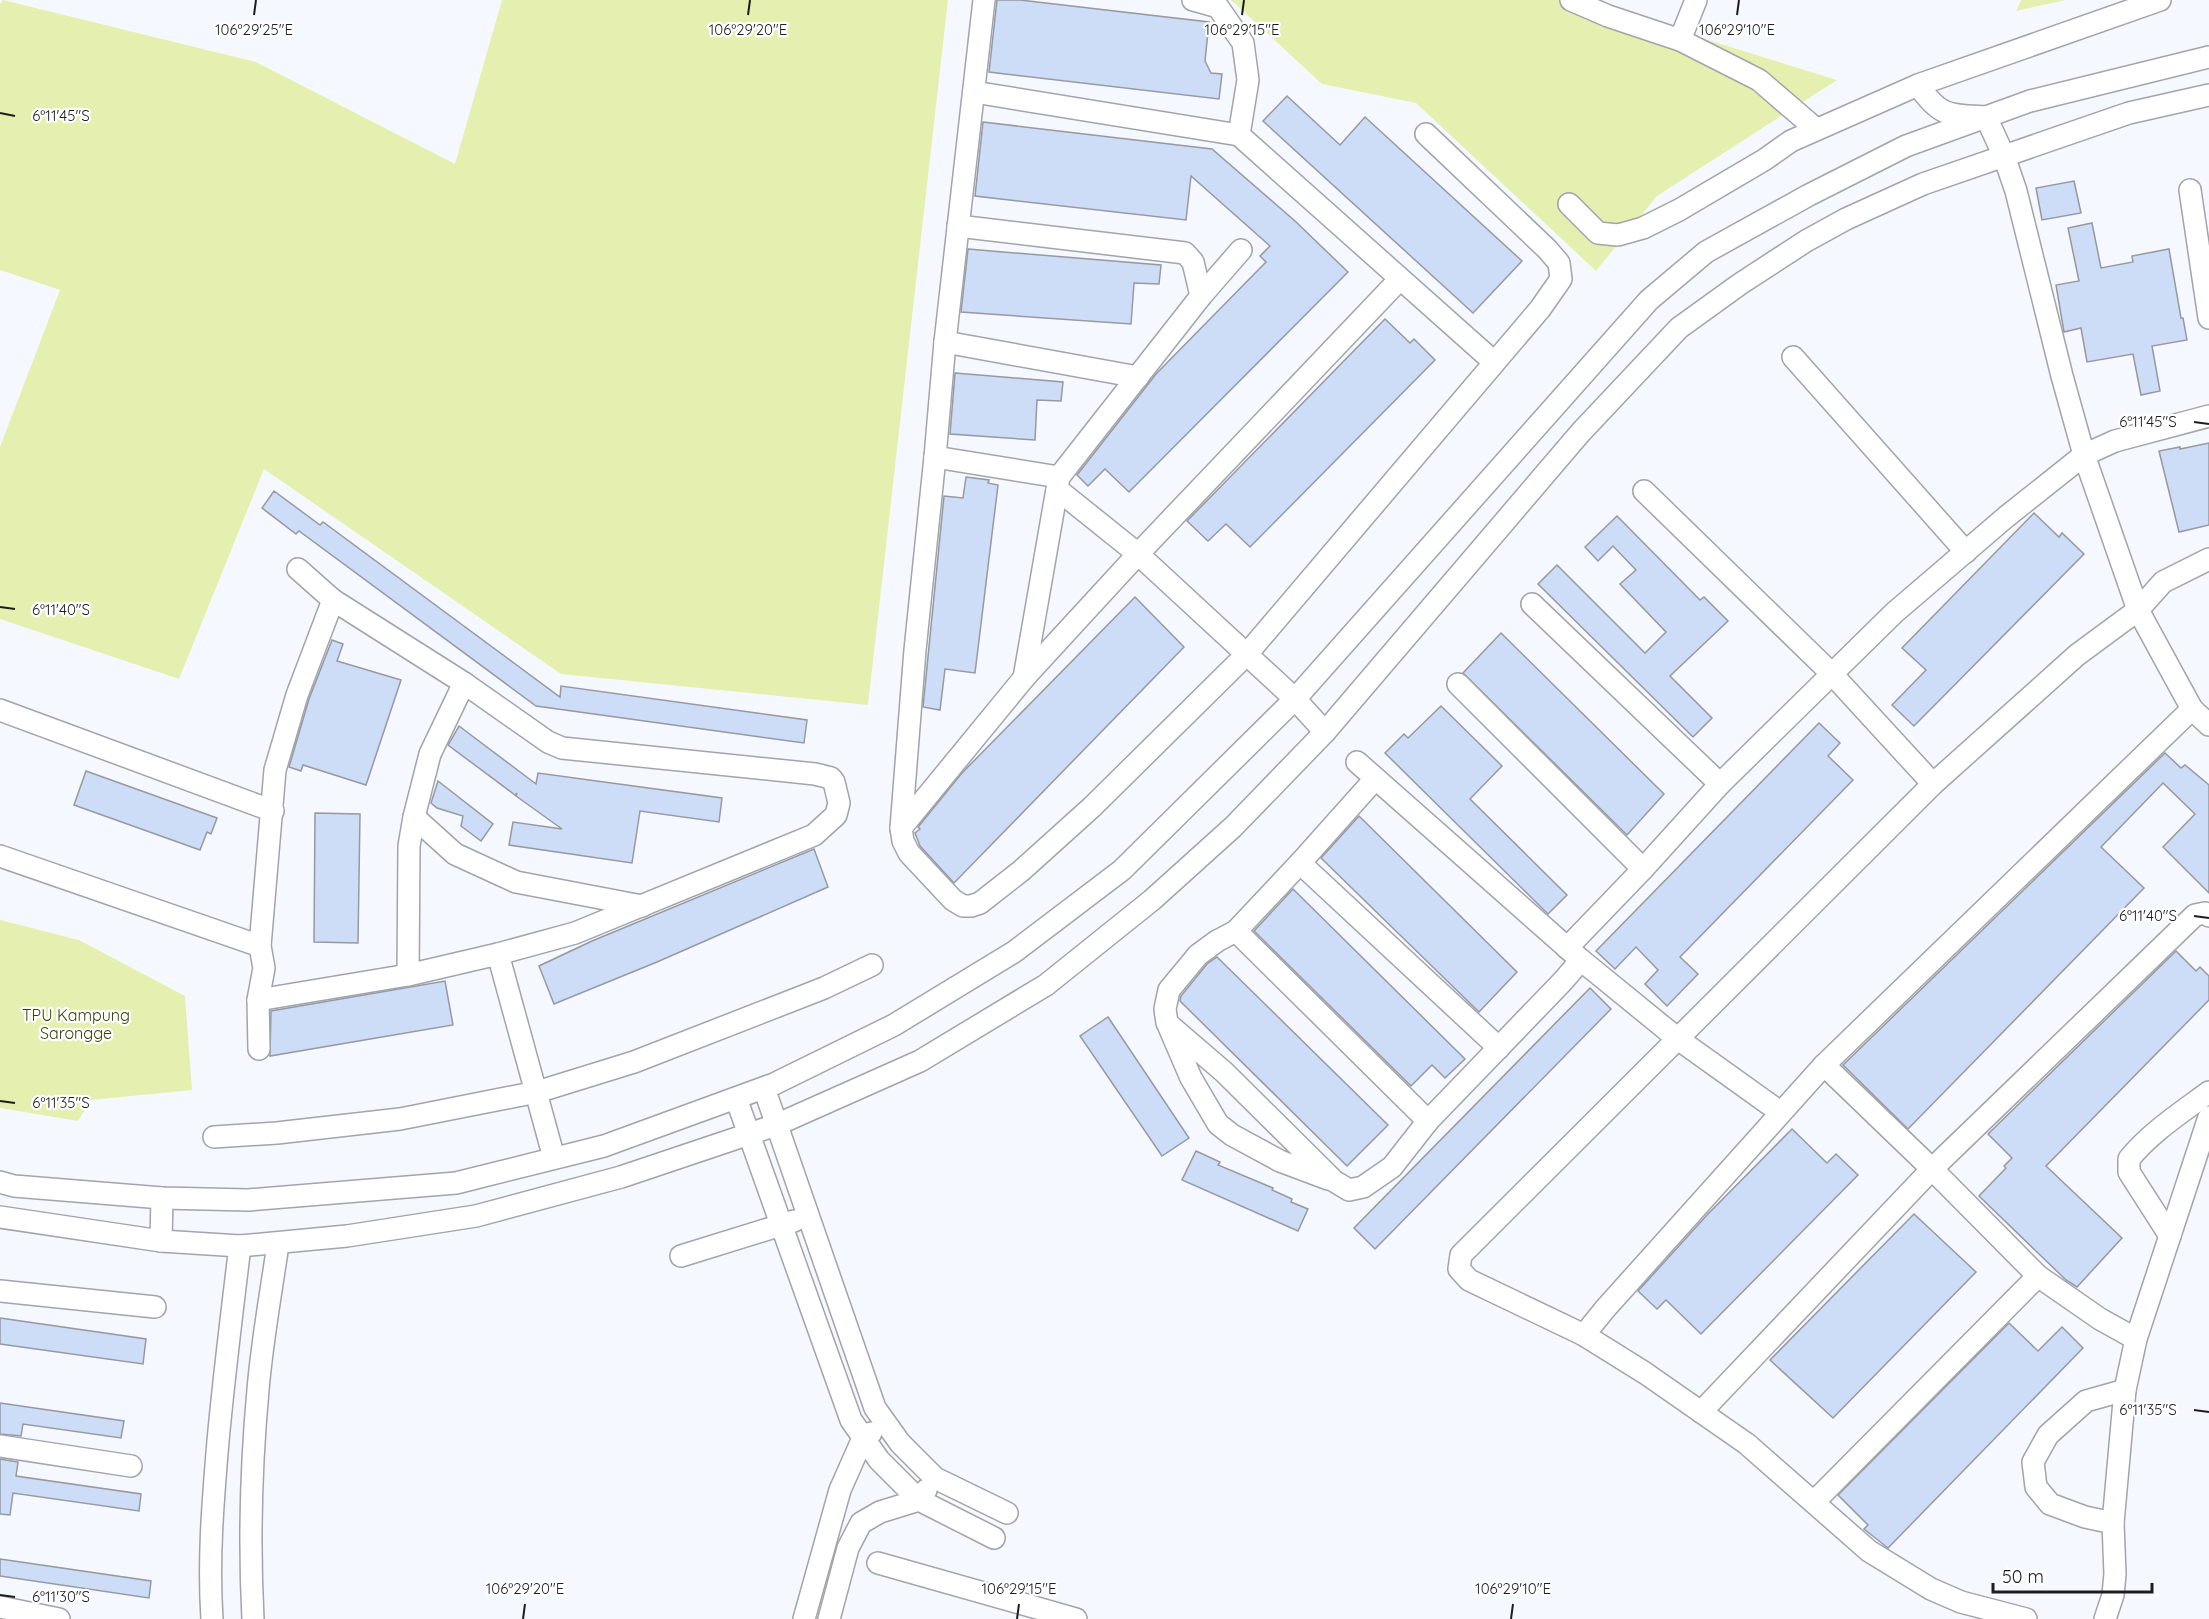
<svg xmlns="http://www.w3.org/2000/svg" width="2209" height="1619" viewBox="0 0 2209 1619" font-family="Quicksand,sans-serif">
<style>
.green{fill:#e5f0b0}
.building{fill:#ceddf7;stroke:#96999f;stroke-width:1.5}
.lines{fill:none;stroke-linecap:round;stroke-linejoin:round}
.minor-casing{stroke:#a1a4aa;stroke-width:24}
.minor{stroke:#fff;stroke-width:21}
.ticks{fill:none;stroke:#1c1d1f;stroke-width:2}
.labels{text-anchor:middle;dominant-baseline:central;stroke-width:4.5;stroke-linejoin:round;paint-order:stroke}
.park-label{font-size:16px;fill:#3b4107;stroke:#fff}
.ticks-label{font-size:15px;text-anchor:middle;fill:#1c1d1f;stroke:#fff;stroke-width:4.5;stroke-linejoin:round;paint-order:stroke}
</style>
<rect width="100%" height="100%" fill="#f5f9ff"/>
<g class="green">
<polygon points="3,0 256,62 455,164 502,0 948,0 868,705 561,674 264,469 179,679 0,619 0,447 60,290 0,270 0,4"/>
<polygon points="1231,0 1579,0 1837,80 1657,196 1596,271 1416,103 1322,84"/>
<polygon points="2021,0 2066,0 2016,11"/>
<polygon points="0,920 79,940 185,996 192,1090 91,1100 78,1121 0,1108"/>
</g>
<g class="building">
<polygon points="997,0 1020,0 1209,22 1205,61 1211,73 1222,74 1219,99 989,72"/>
<polygon points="1287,96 1340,145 1365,117 1522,261 1473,313 1263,121"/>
<polygon points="983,122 1212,149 1295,221 1348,272 1129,492 1105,469 1088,486 1077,475 1156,374 1266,262 1260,256 1270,246 1191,176 1186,220 975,196"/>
<polygon points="2074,181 2081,213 2042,220 2036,188"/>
<polygon points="2092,223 2101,268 2133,262 2132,256 2169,249 2181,318 2183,318 2187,340 2152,346 2160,391 2141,395 2133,354 2087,362 2081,328 2064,332 2056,285 2079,281 2068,228"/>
<polygon points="968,249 1161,265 1159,284 1134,283 1131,324 961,312"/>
<polygon points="1385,319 1410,343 1414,339 1435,360 1250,547 1226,524 1208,541 1187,521"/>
<polygon points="955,373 1063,382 1061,401 1037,400 1035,440 950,434"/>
<polygon points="2209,443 2209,525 2179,532 2159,451 2180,447 2180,449"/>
<polygon points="966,477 989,480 988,483 998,485 975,673 945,669 940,710 923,707 944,496 963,498"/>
<polygon points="274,491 320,525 323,522 560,697 561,686 807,720 804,743 536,706 299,531 296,534 262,508"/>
<polygon points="2034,513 2059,537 2062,533 2084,554 1914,726 1892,705 1926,670 1902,648"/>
<polygon points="1617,516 1700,600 1704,597 1728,621 1670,676 1712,718 1693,737 1538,584 1557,565 1645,653 1666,632 1620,584 1636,570 1613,546 1598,561 1585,547"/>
<polygon points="1135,597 1184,647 954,883 920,846 915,833 920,829 918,827 962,773"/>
<polygon points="1501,633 1664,794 1627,835 1463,673"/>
<polygon points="332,640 343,644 337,661 401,680 366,785 303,765 301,771 289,767 309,699"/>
<polygon points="1441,706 1502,766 1470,799 1567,895 1548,914 1385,753 1404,734 1408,738"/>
<polygon points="1819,723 1840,743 1828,756 1853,780 1680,957 1698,974 1667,1006 1645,984 1658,970 1636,947 1615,969 1596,951"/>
<polygon points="459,726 536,784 538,773 722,798 719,822 640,811 632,863 509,845 513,822 562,829 516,796 517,793 515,795 448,745"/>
<polygon points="2165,753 2181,768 2185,765 2209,785 2209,893 2163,847 2195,814 2163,783 2101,847 2144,888 1908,1129 1843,1065"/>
<polygon points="86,771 217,818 211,834 207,832 200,850 74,805"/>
<polygon points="438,781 493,824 481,841 461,826 463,816 437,808 431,803"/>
<polygon points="315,813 360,814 358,943 314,942"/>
<polygon points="1359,816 1517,972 1479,1012 1321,858"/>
<polygon points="814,849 828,887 657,962 554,1004 539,966 592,941"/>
<polygon points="1293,889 1465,1059 1445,1078 1432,1065 1411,1086 1254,931"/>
<polygon points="2176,951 2196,971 2200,967 2209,976 2209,1000 2046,1166 2122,1238 2077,1287 2066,1280 1979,1196 2006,1168 2004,1166 2012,1158 1988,1134"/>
<polygon points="1217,957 1388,1125 1347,1166 1180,1001 1181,996 1207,964"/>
<polygon points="445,981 453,1025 270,1056 271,1011"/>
<polygon points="1590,988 1611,1009 1375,1249 1354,1228"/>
<polygon points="1108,1017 1189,1138 1162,1156 1080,1036"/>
<polygon points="1792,1129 1827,1163 1836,1154 1858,1175 1701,1334 1666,1300 1657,1309 1638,1291 1707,1215"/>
<polygon points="1196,1151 1220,1162 1218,1165 1273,1188 1272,1190 1292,1199 1291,1202 1308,1209 1298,1231 1182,1180"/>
<polygon points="1914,1214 1976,1272 1833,1418 1770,1360"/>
<polygon points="0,1318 146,1339 143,1364 0,1344"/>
<polygon points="2009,1323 2038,1351 2062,1327 2083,1348 1888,1548 1864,1529 1868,1525 1838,1495"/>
<polygon points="0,1403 124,1421 121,1438 23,1424 21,1436 0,1434"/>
<polygon points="0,1459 18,1462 16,1476 141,1494 139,1511 13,1493 10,1515 0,1514"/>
<polygon points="0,1559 151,1581 149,1598 0,1576"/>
</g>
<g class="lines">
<g class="minor-casing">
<g id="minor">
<polyline points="984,0 945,342 935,457 915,650 901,828 903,841 909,853 953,900 963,906 971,906 980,903 1021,871 1092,807 1247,654 1540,309 1561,279 1559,263 1547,249 1426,134"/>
<polyline points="1193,0 1218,7 1243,43 1248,80 1239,135 1494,362"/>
<polyline points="1571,0 1608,16 1680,40 1759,80 1816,129"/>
<path d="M 2160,0 L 1918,85 C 1940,117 1949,115 1986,117 L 2004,156 L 2016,191 L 2062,376 L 2084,455 L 2138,610 L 2192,709 L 2209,725"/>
<polyline points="1680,40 1696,0"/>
<polyline points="974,92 1239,135"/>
<polyline points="2190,190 2209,318"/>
<polyline points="1569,204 1598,233 1618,235 1643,228 1679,210 1764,160 1791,141 1918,85"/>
<polyline points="958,226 1185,253 1193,262 1201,296"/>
<polyline points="1241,250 1201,296 1059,477 1057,489 1138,554 1295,699 1325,732"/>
<polyline points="945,342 1138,377"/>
<polyline points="1793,357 1966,552"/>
<polyline points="935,457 1059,477"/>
<polyline points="1644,491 1832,674 1933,784"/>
<polyline points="1532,604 1720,784"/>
<polyline points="1024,678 1057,489"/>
<polyline points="1458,684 1643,869"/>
<polyline points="0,710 273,811"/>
<polyline points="1357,762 1581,960 1678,1039 1780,1112"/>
<polyline points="1375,779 1300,863 1236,931 1217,941 1198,955 1169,990 1165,1009 1167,1023 1224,1072 1334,1181 1349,1190 1363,1187 1392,1167 1428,1121 1563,981 1581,960"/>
<polyline points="414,817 455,854 516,882 642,906"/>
<polyline points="901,828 1024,678 1138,554 1399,280"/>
<polyline points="0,856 260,946"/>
<polyline points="1300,863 1499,1048"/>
<polyline points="1236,931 1428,1121"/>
<polyline points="1567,948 1643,869 1720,784 1894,613 2006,517 2084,455 2115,441 2209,416"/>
<polyline points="498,954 554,1158"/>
<polyline points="408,975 409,846 414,817 430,754 464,683"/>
<polyline points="258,1000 408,975 498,954 575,933 814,835 836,815 839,803 834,782 831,778 815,774 562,748 548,742 464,683 333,600 298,569"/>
<polyline points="1169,1027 1191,1078 1218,1124 1232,1135 1280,1161 1328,1179"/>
<polyline points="259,1049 258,1000 264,968 260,946 275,770 297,695 333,600"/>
<polyline points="1824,1065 1932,1169 2038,1276 2100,1319 2136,1339"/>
<polyline points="764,1088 875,1408 900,1443 935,1478 1007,1513"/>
<polyline points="736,1098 851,1420 879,1460 919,1500 994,1538"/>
<polyline points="214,1137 277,1133 400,1119 537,1092 634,1062 824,988 872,965"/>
<polyline points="0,1182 14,1186 162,1198 248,1200 456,1183 604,1146 774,1084 894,1025 1014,952 1122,870 1295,699 1649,300 1706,252 1809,195 1906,146 2030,101 2209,57"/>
<polyline points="0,1217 161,1241 240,1246 347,1236 476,1216 621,1177 776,1125 920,1061 1046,985 1152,900 1233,827 1325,732 1581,432 1679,328 1740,284 1806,241 1846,219 1923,184 2129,113 2209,95"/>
<path d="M 2170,1236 L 2129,1172 L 2129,1159 C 2151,1132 2182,1112 2209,1092"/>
<polyline points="161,1241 162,1198"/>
<polyline points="681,1256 794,1221"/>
<polyline points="0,1291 155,1307"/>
<polyline points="1584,1335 1469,1280 1459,1269 1461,1255 1933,784 2077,655 2138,610 2163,582 2209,559"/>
<polyline points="1701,1412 1932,1169 2195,915 2205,913 2209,916"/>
<polyline points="0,1446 131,1466"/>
<polyline points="1814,1502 2038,1276"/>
<polyline points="2113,1523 2085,1517 2050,1504 2036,1487 2033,1462 2048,1435 2086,1401 2125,1390"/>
<polyline points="878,1563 1076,1619"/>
<polyline points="0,1607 59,1619"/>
<path d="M 212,1619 C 208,1559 213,1501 218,1441 C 224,1376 232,1311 240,1246"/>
<path d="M 253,1619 C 249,1543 251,1466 258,1390 C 262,1341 271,1293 278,1244"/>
<polyline points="804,1619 840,1490 863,1438 871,1433"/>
<polyline points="829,1619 848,1548 861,1523 880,1512 919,1500 926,1490"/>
<polyline points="2026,1619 1961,1602 1931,1589 1869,1551 1747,1444 1645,1373 1584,1335 1605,1309 1824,1065 2192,709"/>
<polyline points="2105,1619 2113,1595 2115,1574 2113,1523 2125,1390 2136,1339 2209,1117"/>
</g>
</g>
<use href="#minor" class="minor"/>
</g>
<path class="ticks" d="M 254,15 L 256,0M 748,15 L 750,0M 1242,15 L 1244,0M 1737,15 L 1739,0M 0,113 L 15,116M 2194,422 L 2209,424M 0,607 L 15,609M 2194,916 L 2209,918M 0,1101 L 15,1103M 2194,1410 L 2209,1412M 0,1595 L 15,1597M 523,1619 L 525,1604M 1017,1619 L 1019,1604M 1511,1619 L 1513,1604"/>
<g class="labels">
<g class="park-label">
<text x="76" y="1015">TPU Kampung<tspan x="76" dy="18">Sarongge</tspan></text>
</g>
</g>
<g class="ticks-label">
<text x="254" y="35">106°29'25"E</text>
<text x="748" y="35">106°29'20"E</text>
<text x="1242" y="35">106°29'15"E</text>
<text x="1737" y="35">106°29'10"E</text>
<text x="61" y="121">6°11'45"S</text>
<text x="2148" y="427">6°11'45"S</text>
<text x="61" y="615">6°11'40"S</text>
<text x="2148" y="921">6°11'40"S</text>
<text x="61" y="1108">6°11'35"S</text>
<text x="2148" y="1415">6°11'35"S</text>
<text x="525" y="1594">106°29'20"E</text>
<text x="1019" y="1594">106°29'15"E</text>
<text x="1513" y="1594">106°29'10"E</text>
<text x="61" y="1602">6°11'30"S</text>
</g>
<path d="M1993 1583v9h159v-9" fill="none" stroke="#1c1d1f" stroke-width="3"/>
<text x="2002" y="1583" font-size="18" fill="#1c1d1f" stroke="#ffffff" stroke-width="4.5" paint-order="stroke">50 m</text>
</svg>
